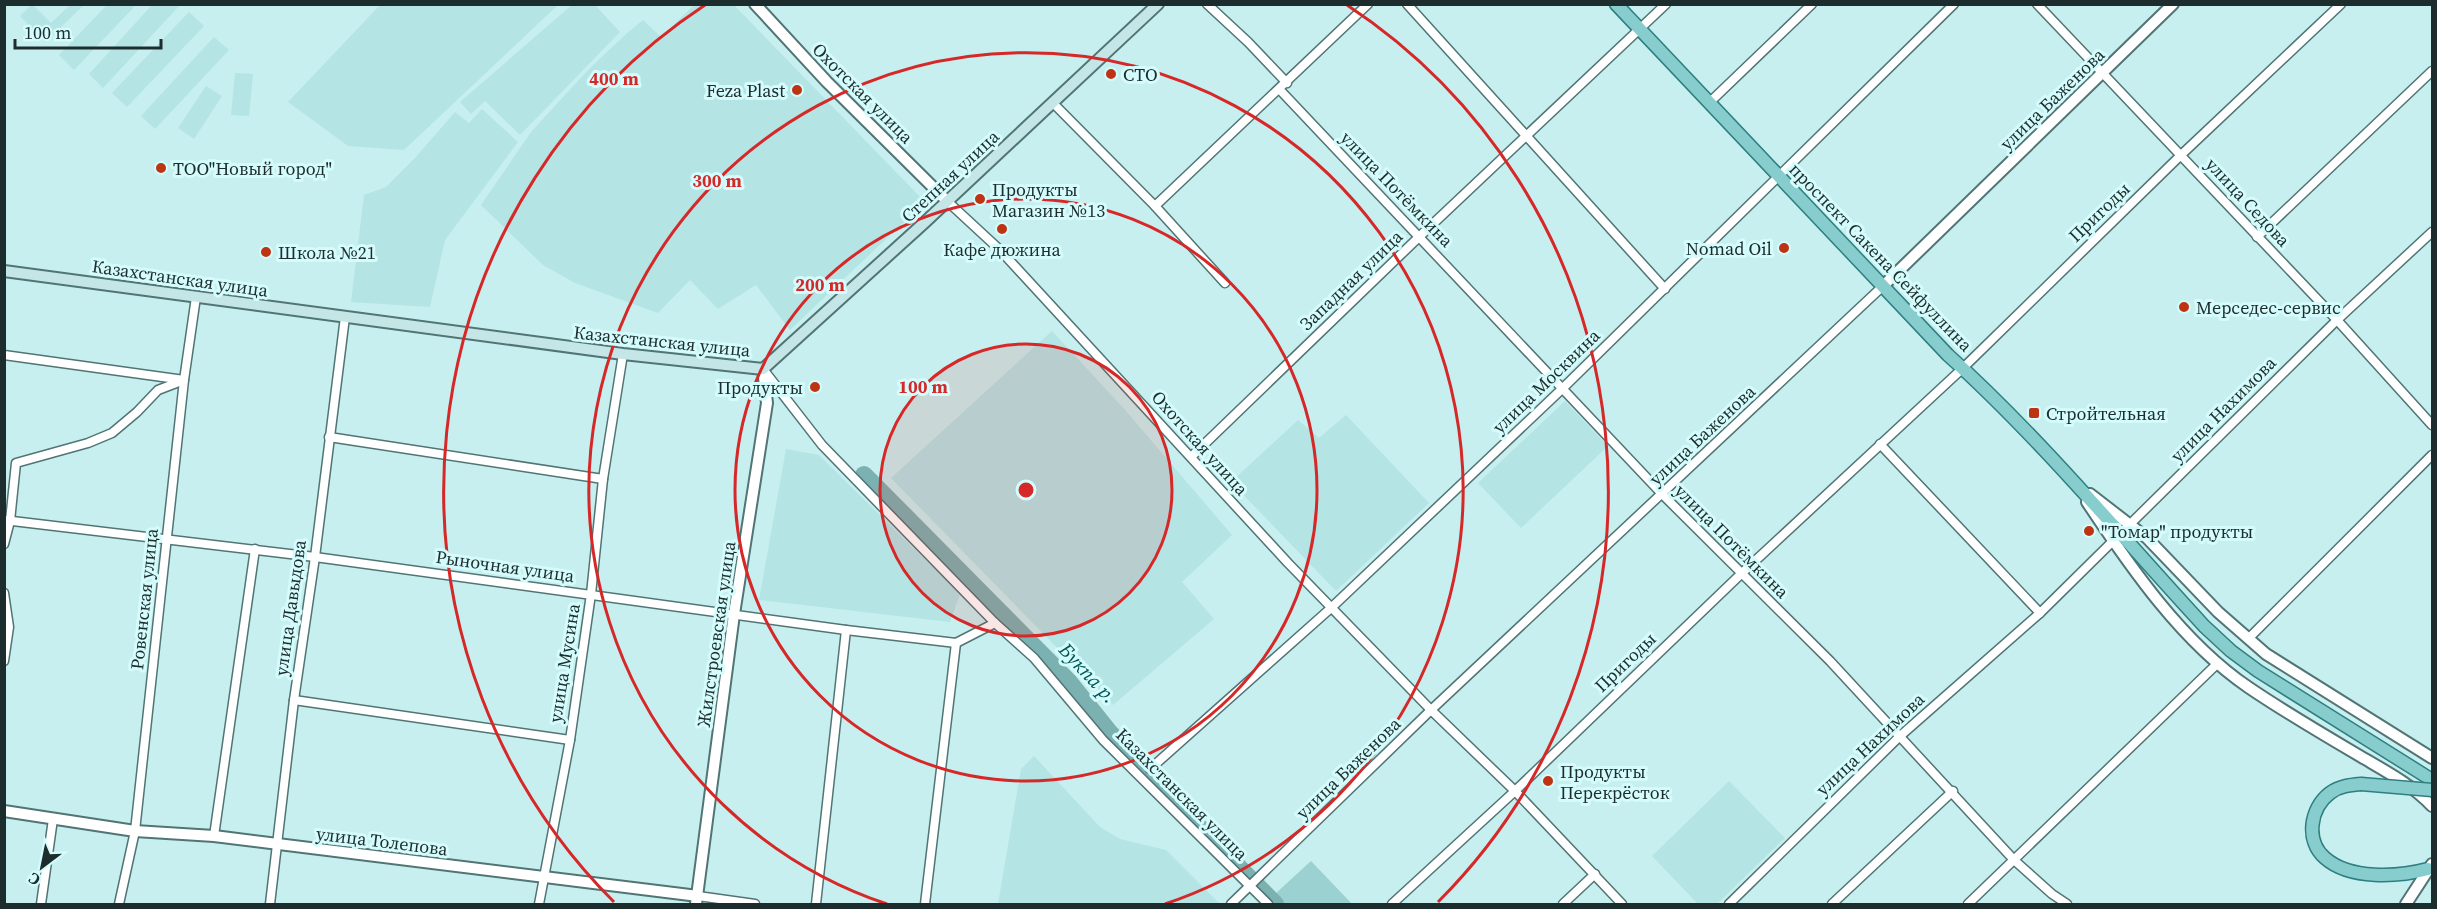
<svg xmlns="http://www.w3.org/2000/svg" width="2437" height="909" viewBox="0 0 2437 909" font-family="'Source Serif 4',serif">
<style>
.built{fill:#b4e4e4}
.green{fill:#9bd1d1}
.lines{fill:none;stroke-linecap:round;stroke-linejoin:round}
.river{stroke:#7cb1b1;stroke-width:18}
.minor-casing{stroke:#517474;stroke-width:11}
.tertiary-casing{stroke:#517474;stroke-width:14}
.secondary-casing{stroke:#517474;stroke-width:14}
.primary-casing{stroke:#2f7f80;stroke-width:15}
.minor{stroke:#fff;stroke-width:8}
.tertiary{stroke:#fff;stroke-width:10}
.secondary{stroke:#c4e6e6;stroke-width:10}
.primary{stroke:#88cdce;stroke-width:12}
.primary-bridge-casing{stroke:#2f7f80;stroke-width:15;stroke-linecap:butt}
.primary-bridge{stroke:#88cdce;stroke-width:12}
.ring{fill:none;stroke:#d62828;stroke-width:3}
.poi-dot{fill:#be3412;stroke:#d5fcfc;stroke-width:2}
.labels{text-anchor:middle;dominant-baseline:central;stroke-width:6;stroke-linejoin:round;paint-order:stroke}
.poi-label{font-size:18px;fill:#1d2c2c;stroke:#d5fcfc;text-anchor:start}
.street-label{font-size:18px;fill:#1d2c2c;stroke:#d5fcfc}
.water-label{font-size:20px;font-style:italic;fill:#045657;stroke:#d5fcfc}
.centre{fill:#d62828;stroke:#d5fcfc;stroke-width:3}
.ring-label{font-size:18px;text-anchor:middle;font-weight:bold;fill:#d62828;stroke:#d5fcfc;stroke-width:6;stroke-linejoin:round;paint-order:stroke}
</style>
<rect width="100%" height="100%" fill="#c8efef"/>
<g class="built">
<polygon points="32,4 51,23 70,5 84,5 45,42 20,16"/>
<polygon points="153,4 180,5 103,88 89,74"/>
<polygon points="573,4 595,5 620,32 520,135 485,101 471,114 460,102"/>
<polygon points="695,4 734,5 925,202 790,330 756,285 718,309 690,280 658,313 575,283 543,265 481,205 531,132 588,70 626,34 643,20 661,37"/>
<polygon points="107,5 136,5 74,70 59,55"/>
<polygon points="380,5 380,4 558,5 404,150 348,146 288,102"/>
<polygon points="189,12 204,26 127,107 112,93"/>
<polygon points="214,37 229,50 155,129 141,116"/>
<polygon points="235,73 253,74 249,116 231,115"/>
<polygon points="206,86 222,96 194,139 178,128"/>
<polygon points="482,109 518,142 445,240 430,307 351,302 364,195 386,187 415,158 455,112 469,123"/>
<polygon points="1052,331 1126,411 1232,535 1182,582 1214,619 1113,705 891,478"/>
<polygon points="1565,401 1608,446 1521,528 1478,483"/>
<polygon points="1346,415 1429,503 1336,591 1231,482 1298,420 1319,438"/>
<polygon points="786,449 819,455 960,594 950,622 759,600"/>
<polygon points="1034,756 1100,827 1120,839 1166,850 1219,903 1217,904 998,904 1021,769"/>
<polygon points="1729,781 1785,838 1717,904 1698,904 1652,856"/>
</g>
<polygon class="green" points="1311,861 1352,904 1285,904 1275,894"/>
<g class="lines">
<polyline class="river" points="864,475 1069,682 1109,732 1169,797 1275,904"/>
<g class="minor-casing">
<g id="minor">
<polyline points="1207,4 1248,42 1287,83"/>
<polyline points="1407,4 1665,289"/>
<polyline points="2037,4 2337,320 2432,425"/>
<polyline points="1280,90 1663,495 1830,661 2014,860 2052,894 2067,904"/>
<polyline points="1052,102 1155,206 1225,283"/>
<polyline points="1709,103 1812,4"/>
<polyline points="947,201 1000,250 1288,563 1431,710 1515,791 1622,904"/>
<polyline points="1155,206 1368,4"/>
<polyline points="2257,237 2432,71"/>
<polyline points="4,355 184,380 158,390 137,412 112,433 88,443 16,463 10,521 4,544"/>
<polyline points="763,369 822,445 995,623 1034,658 1103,740 1268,904"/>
<polyline points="329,437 603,479"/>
<polyline points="1880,444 2040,613"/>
<polyline points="1191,457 1420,236 1666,4"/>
<polyline points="4,520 315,557 846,630 956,643 995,623"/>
<polyline points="4,593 9,627 4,661"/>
<polyline points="2248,639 2432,455"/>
<polyline points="294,700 570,740"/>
<polyline points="1150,769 1331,608 1563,388 1954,4"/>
<polyline points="214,836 255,549"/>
<polyline points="698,896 755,904"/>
<polyline points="41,904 53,819"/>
<polyline points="119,904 135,831 184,380 196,297"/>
<polyline points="270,904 294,700 315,557 345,317"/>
<polyline points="539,904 570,740 591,594 603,479 623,354"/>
<polyline points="816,904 846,630"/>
<polyline points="925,904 956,643"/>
<polyline points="1231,904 1431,710 1883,286"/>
<polyline points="1392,904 1515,791 1742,573 1963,368 2181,155 2341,4"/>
<polyline points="1563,904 1595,874"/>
<polyline points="1729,904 1899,737 2040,613 2337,320 2432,232"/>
<polyline points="1832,904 1953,791"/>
<polyline points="1968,904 2218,663"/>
</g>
</g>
<g class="tertiary-casing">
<g id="tertiary">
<polyline points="755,4 827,82 947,201"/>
<polyline points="1883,286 2173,4"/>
<polyline points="2090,494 2147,538 2218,612 2266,654 2432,758"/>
<path d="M 2087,502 C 2131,568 2182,642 2248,687 C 2286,713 2326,736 2365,759 C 2389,773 2413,786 2432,806"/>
<polyline points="4,811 135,831 214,836 698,896"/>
<polyline points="696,904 734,614 767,403 763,369"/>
<polyline points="2406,904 2432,864"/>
</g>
</g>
<g class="secondary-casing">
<polyline id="secondary" points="4,271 623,354 763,369 924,223 1158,4"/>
</g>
<g class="primary-casing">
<g id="primary">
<path d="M 1616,4 L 1948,355 C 2040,438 2120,535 2204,626 L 2231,651 L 2258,671 L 2432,780"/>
<path d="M 2361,784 C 2350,785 2339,786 2330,793 C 2310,808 2305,841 2325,858 C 2350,880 2398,877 2428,869"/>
</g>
</g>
<use href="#minor" class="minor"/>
<use href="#tertiary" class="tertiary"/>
<use href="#secondary" class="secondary"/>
<use href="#primary" class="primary"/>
<g class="primary-bridge-casing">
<polyline id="primary-bridge" points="2361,784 2432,790"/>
</g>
<use href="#primary-bridge" class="primary-bridge"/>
</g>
<circle cx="1026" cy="490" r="146" fill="#d62828" fill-opacity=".12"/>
<g class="ring">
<circle cx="1026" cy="490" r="146"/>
<circle cx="1026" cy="490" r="291"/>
<path d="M887 904A437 437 0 1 1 1165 904"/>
<path d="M614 902A582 582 0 0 1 705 5M1347 5A582 582 0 0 1 1438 902"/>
</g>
<g class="poi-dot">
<circle cx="1111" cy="74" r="6"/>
<circle cx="797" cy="90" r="6"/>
<circle cx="161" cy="168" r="6"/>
<circle cx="980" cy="199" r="6"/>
<circle cx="1002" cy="229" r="6"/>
<circle cx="1784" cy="248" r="6"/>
<circle cx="266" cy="252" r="6"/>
<circle cx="2184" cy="307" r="6"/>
<circle cx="815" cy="387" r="6"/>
<rect x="2028" y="407" width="12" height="12" rx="3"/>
<circle cx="2089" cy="531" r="6"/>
<circle cx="1548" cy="781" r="6"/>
</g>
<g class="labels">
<g class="poi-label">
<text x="1123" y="74">СТО</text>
<text x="785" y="90" text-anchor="end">Feza Plast</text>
<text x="173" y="168">ТОО"Новый город"</text>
<text x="992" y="189">Продукты<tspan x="992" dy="21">Магазин №13</tspan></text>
<text x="1772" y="248" text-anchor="end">Nomad Oil</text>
<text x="1002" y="249" text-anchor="middle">Кафе дюжина</text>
<text x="278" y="252">Школа №21</text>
<text x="2196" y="307">Мерседес-сервис</text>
<text x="803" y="387" text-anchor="end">Продукты</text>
<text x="2046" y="413">Стройтельная</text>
<text x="2101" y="531">"Томар" продукты</text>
<text x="1560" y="771">Продукты<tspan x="1560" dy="21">Перекрёсток</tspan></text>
</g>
<g class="street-label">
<text transform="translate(863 93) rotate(45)">Охотская улица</text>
<text transform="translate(2052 99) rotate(-44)">улица Баженова</text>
<text transform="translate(950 176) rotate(-43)">Степная улица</text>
<text transform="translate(1397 189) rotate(46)">улица Потёмкина</text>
<text transform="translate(2248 202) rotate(47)">улица Седова</text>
<text transform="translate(2099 212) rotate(-44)">Пригоды</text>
<text transform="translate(1881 257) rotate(46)">проспект Сакена Сейфуллина</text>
<text transform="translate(180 278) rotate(8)">Казахстанская улица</text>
<text transform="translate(1351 280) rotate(-44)">Западная улица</text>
<text transform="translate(662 341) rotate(6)">Казахстанская улица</text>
<text transform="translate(1546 381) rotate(-44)">улица Москвина</text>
<text transform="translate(2223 409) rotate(-45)">улица Нахимова</text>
<text transform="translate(1702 435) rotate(-43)">улица Баженова</text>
<text transform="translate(1200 443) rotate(48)">Охотская улица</text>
<text transform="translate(1732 541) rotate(45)">улица Потёмкина</text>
<text transform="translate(505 566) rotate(8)">Рыночная улица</text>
<text transform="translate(144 599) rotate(-84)">Ровенская улица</text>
<text transform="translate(290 608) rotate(-82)">улица Давыдова</text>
<text transform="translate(716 634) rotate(-82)">Жилстроевская улица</text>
<text transform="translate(1625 662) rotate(-44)">Пригоды</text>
<text transform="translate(564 663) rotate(-81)">улица Мусина</text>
<text transform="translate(1870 744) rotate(-43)">улица Нахимова</text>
<text transform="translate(1348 768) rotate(-44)">улица Баженова</text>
<text transform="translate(1182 794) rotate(45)">Казахстанская улица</text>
<text transform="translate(382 841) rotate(7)">улица Толепова</text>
</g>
<g class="water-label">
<text transform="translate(1088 673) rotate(47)">Букпа р.</text>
</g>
</g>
<circle cx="1026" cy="490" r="9" class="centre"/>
<g class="ring-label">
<text x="614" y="85">400 m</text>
<text x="717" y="187">300 m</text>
<text x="820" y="291">200 m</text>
<text x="923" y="393">100 m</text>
</g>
<rect width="2437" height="909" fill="none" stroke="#1d2c2c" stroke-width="12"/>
<g transform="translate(42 867) rotate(212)" stroke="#d5fcfc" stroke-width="4.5" paint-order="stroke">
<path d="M0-4.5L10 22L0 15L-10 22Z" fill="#1d2c2c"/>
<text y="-9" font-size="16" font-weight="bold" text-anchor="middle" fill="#1d2c2c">С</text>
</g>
<path d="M15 39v9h146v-9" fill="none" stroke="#1d2c2c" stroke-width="3"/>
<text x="24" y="39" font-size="18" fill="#1d2c2c" stroke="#d5fcfc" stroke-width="4.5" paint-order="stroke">100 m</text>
</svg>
